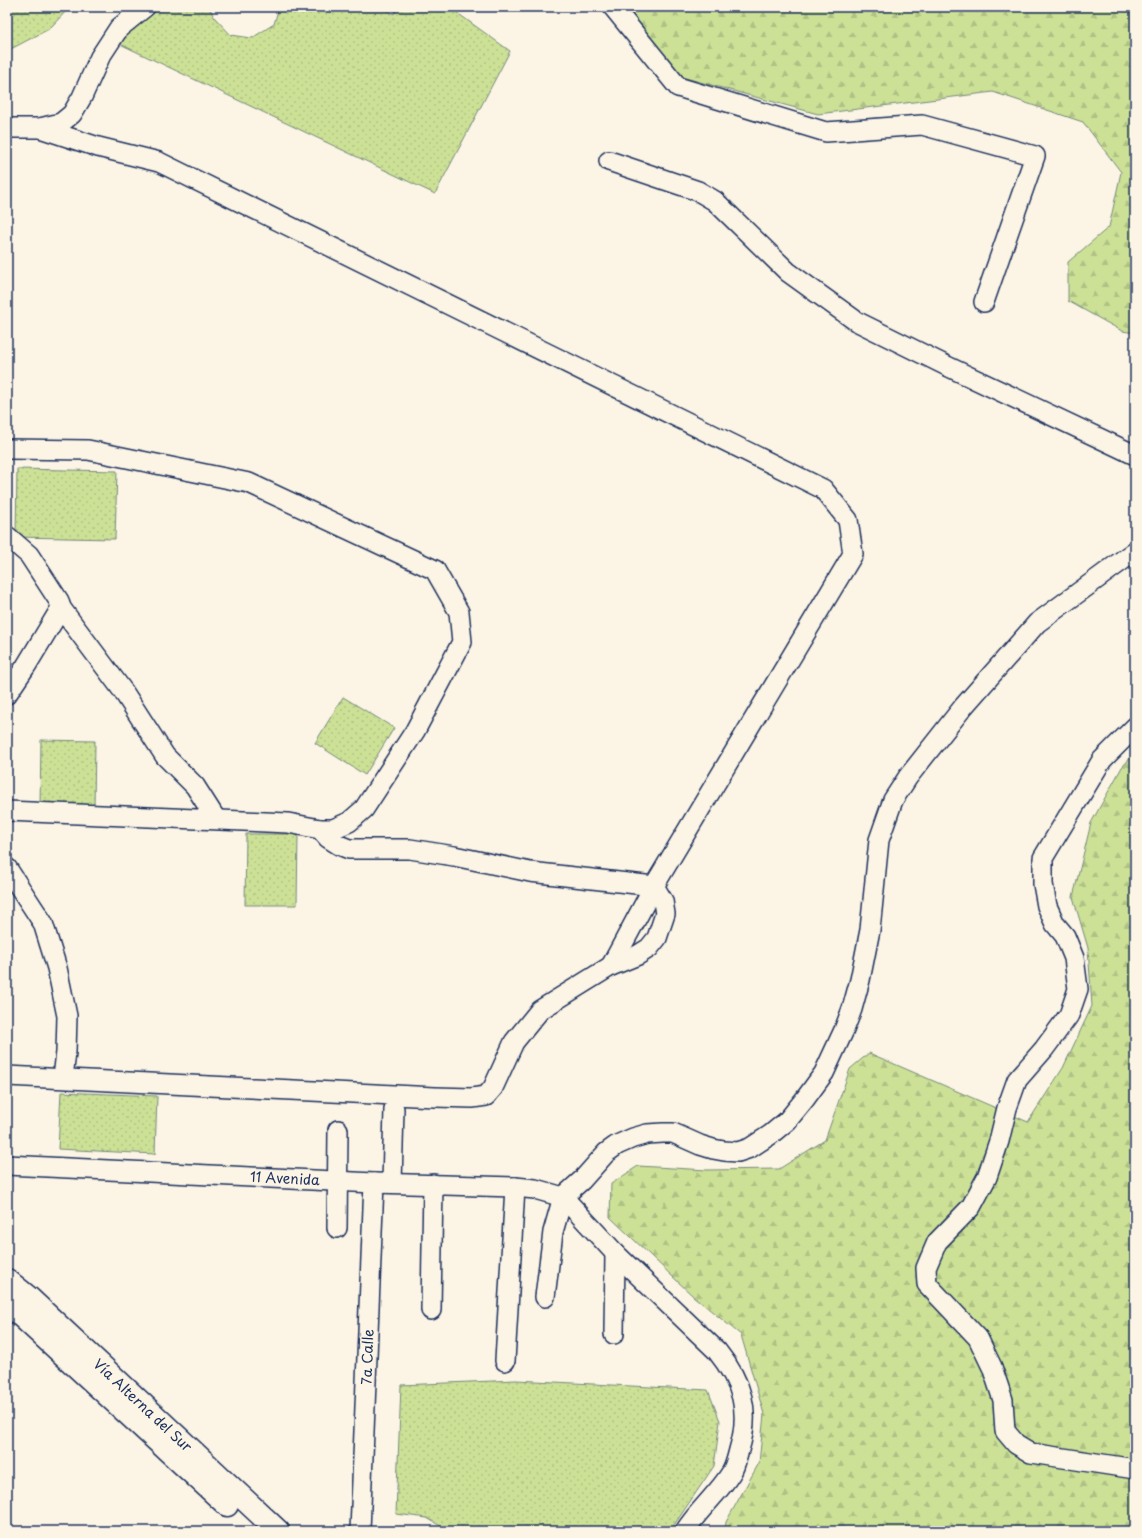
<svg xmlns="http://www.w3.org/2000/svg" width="1142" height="1538" viewBox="0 0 1142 1538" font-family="'Playpen Sans',sans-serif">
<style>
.grass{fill:url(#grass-dots);stroke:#74887a}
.forest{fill:url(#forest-firs);stroke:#74887a}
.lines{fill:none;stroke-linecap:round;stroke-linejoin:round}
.minor-casing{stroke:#1b2f5e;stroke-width:22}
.highway-casing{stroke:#1b2f5e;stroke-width:25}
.minor{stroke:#fcf5e5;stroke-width:19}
.highway{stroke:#fcf5e5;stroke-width:22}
.labels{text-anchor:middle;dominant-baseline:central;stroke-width:3;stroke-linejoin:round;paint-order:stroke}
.street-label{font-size:14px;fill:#1b2f5e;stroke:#fcf5e5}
</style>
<defs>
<pattern id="grass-dots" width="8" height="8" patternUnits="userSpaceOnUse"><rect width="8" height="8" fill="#cce196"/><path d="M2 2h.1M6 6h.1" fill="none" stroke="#afc184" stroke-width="1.8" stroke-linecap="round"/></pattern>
<pattern id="forest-firs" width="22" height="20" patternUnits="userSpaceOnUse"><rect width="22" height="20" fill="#cce196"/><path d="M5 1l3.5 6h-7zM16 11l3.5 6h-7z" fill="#afc184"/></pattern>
</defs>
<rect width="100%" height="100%" fill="#fcf5e5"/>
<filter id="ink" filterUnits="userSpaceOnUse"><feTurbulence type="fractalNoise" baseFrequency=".025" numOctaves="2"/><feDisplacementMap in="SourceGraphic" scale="8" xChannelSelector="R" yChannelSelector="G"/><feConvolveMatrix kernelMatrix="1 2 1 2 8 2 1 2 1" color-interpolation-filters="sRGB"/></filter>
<g filter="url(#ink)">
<g class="grass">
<polygon points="7,7 70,7 49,29 7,51"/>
<polygon points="170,7 209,7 214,17 231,35 252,38 274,24 279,7 379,7 394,14 398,7 449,7 510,51 435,194 118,43 140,18"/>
<polygon points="17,469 117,471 115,539 16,537"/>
<polygon points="343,697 394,728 365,775 315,743"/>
<polygon points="41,740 95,741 94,808 40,807"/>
<polygon points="246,834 298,834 297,905 245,905"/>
<polygon points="61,1092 157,1096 155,1154 58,1149"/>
<polygon points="516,1380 708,1390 720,1421 714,1466 670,1531 449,1531 427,1518 396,1514 401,1385"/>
</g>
<g class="forest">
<polygon points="611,7 1135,7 1135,333 1122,331 1068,301 1068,262 1109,227 1121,172 1083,122 993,92 818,114 678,76"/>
<polygon points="1135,753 1135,1531 725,1531 726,1522 759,1463 764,1414 741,1335 693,1296 610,1217 611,1184 638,1166 707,1170 779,1169 825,1140 850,1069 869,1053 1028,1122 1063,1068 1092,1006 1088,948 1073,897 1091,823 1122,767"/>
</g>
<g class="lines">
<g class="minor-casing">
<g id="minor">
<polyline points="613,7 678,87 826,132 922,125 1035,156 984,302"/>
<polyline points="7,128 40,128 98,147 159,162 823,489 848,520 853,554 654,886 663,901 665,914 657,938 649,948 638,955 611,966 540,1010 514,1042 493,1088 486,1096 472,1098 435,1097 7,1076"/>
<polyline points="40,128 61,123 72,114 82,97 100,57 119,28 145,7"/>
<polyline points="609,161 698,191 715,201 788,272 856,321 949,367 1135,455"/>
<polyline points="7,449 88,450 249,483 435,570 459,612 462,642 415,731 364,809 349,822 333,829 320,829 288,823 7,811"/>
<polyline points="7,536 29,555 59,601 61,608 26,666 7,694"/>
<polyline points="61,608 123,691 165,756 195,786 216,819"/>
<polyline points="1135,727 1102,760 1043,858 1043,884 1047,906 1055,924 1065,936 1074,958 1078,989 1069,1015 1044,1049 1017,1080 1007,1108 999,1141 987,1177 971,1207 937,1242 926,1268 927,1284 978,1338 992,1367 1003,1400 1005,1431 1016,1444 1031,1453 1135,1469"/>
<polyline points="320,829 328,838 339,845 349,849 410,849 454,856 530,872 654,886 611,966"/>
<polyline points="7,868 43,923 57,968 67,1016 66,1052 63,1078"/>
<polyline points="7,1165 374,1183 515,1187 535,1189 563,1197"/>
<polyline points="392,1183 394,1109"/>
<path d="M 563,1197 L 615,1253 L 717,1351 C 742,1382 751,1411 739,1450 C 737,1458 735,1467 731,1473 C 718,1494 698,1510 685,1531"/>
<polyline points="337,1228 338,1130"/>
<polyline points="545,1297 553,1232 563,1197 582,1180 606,1153 617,1145 633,1138 647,1134 663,1133 673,1133 700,1145 713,1149 724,1151 738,1152 750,1148 770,1135 787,1121 805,1099 824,1073 844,1030 852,1009 860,980 870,930 879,840 893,800 908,777 964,706 1037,623 1135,551"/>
<polyline points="431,1310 433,1184"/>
<polyline points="614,1334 615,1253"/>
<polyline points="505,1361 515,1187"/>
<polyline points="360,1531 374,1183"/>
</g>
</g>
<g class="highway-casing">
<g id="highway">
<polyline points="7,1280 28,1297 278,1531"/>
<polyline points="7,1303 227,1505"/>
</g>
</g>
<use href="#minor" class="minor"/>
<use href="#highway" class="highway"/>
</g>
</g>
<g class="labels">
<g class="street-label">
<text transform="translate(285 1178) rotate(3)">11 Avenida</text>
<text transform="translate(367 1357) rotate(-88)">7a Calle</text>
<text transform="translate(143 1405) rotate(43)">Vía Alterna del Sur</text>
</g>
</g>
<rect width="1142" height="1538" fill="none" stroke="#fcf5e5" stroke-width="24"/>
<rect x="12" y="12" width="1118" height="1514" fill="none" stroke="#1b2f5e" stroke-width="1.5" filter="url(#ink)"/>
</svg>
